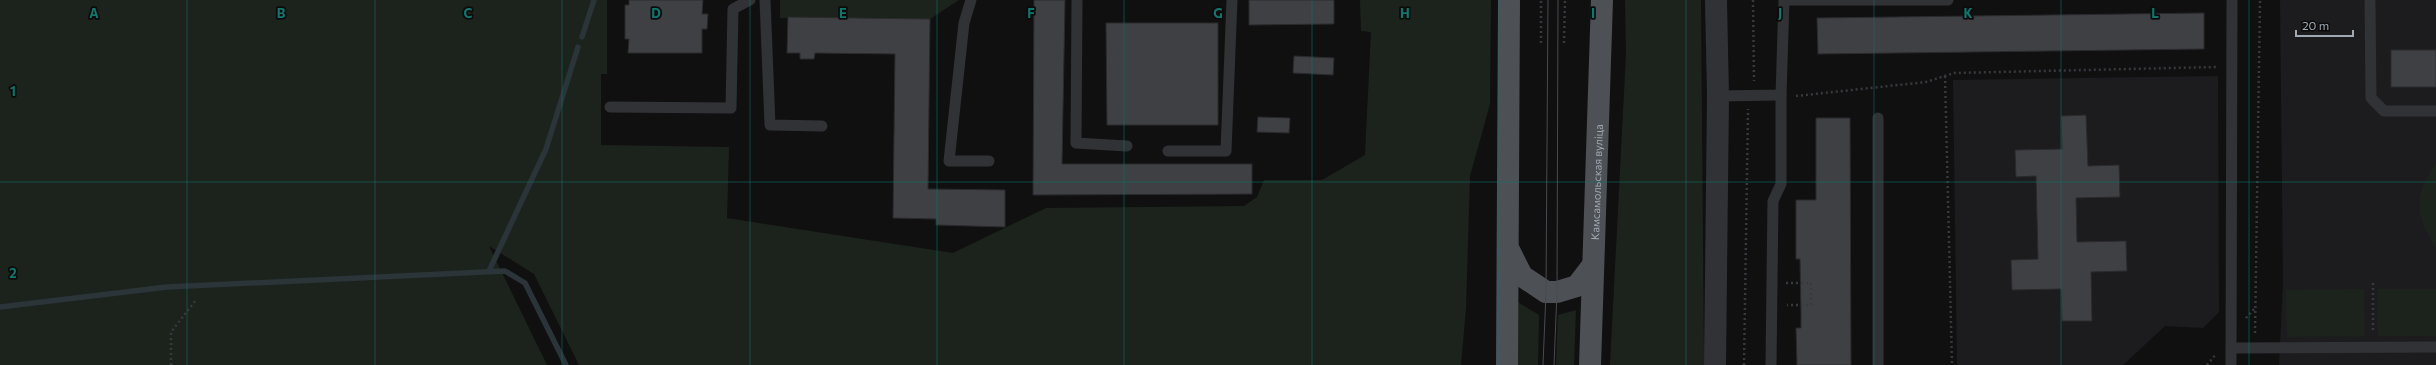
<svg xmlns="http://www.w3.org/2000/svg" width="2436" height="365" viewBox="0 0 2436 365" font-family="Commissioner,sans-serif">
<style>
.built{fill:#1c1c1e}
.green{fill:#1c231c}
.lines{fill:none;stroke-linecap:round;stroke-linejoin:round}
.stream{stroke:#2a3439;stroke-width:5.5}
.building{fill:#3f4044;stroke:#2a2a2d}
.path{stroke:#37393d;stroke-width:2.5;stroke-dasharray:2 3;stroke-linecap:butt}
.service{stroke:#313236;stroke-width:11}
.tertiary{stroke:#313236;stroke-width:22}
.primary{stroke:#4d5055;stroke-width:22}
.tram{stroke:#484b4f;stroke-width:1}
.grid{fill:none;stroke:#0f766e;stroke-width:1;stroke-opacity:0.55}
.labels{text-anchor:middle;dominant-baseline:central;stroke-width:3.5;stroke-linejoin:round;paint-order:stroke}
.street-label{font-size:11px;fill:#a1a9b1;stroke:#0b0b0c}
.grid-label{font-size:13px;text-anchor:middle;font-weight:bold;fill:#0f766e;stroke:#0b0b0c;stroke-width:3.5;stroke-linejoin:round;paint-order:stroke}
</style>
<rect width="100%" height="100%" fill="#101011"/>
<g class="built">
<polygon points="2280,0 2436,0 2436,365 2279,365 2283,283"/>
<polygon points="2218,76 2219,312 2203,328 2165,326 2123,365 1957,365 1953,80"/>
</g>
<g class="green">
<polygon points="0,0 607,0 607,74 601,74 601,145 729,147 727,218 953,253 1046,208 1244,206 1257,197 1264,180 1322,180 1365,155 1371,32 1361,31 1360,0 1491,0 1490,104 1470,176 1466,308 1461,365 579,365 534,274 489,246 547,365 0,365"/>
<polygon points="780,0 959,0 930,19 780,18"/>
<polygon points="1625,0 1701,0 1704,365 1610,365 1626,54"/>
<path d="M 2436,164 L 2436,248 C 2415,216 2413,196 2436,164 Z"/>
<polygon points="2364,289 2365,336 2287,337 2286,290"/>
<polygon points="2377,289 2436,289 2436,336 2378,336"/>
<polygon points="1518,302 1539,315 1538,365 1518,365"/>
<polygon points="1576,310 1574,365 1556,365 1558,315"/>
</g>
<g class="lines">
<g class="stream">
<polyline points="582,37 594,0"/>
<polyline points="489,271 546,149 578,47"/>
<polyline points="0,307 167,287 505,271 525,283 566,365"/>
</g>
</g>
<g class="building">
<polygon points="629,0 703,0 702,14 708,14 707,29 702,29 702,53 628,53 629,39 625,39 625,5 629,5"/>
<polygon points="1034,0 1065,0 1062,164 1252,164 1252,194 1033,195"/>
<polygon points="1249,0 1334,0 1334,24 1249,25"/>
<polygon points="2204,13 2204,49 1818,54 1817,18"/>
<polygon points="788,17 930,19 928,189 1005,190 1005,227 936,225 936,219 893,218 895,54 815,53 814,59 800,59 800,53 787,53"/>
<polygon points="1106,23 1218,23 1218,125 1107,125"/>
<rect x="2391" y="50" width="45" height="37"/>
<polygon points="1294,56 1334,58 1333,75 1293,73"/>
<polygon points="2086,115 2088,166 2119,165 2120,197 2076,198 2077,242 2126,241 2127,271 2091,272 2092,321 2062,321 2061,289 2012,290 2011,260 2038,259 2036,176 2016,177 2015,150 2062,149 2061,116"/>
<polygon points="1258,117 1290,118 1289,133 1257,132"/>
<polygon points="1816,118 1850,118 1851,365 1797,365 1796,328 1801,328 1801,312 1800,259 1796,259 1796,200 1816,200"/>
</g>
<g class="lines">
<g class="path">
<polyline points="1753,0 1754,81"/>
<polyline points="1541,43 1541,0"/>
<polyline points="1564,43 1565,0"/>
<polyline points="1945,76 1952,365"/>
<polyline points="1796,96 1926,82 1954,73 2217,67"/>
<polyline points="1786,283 1811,283 1811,305 1787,305"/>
<polyline points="2373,283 2373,332"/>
<polyline points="2246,318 2255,308"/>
<polyline points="2255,333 2260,0"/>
<polyline points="171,365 171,332 196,300"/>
<polyline points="1744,365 1748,109"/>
<polyline points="2207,365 2216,354"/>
</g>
<g class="service">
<polyline points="765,0 770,125 822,126"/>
<polyline points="971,0 964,23 949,161 989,161"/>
<polyline points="1077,0 1076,143 1127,146"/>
<polyline points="2370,0 2371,98 2384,111 2436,111"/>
<polyline points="1718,96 1781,95 1784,0 1948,0"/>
<polyline points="610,107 731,108 733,9 750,0"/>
<polyline points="1878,118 1878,365"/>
<polyline points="1168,151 1226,151 1232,0"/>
<polyline points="2232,348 2436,347"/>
<polyline points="1771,365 1773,201 1781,184 1781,95"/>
<polyline points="2231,365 2232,0"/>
</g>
<polyline class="tertiary" points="1715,365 1718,96 1716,0"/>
<g class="primary">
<polyline points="1510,252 1522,276 1546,292 1557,292 1577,286 1593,265"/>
<polyline points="1507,365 1509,0"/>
<path id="s1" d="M 1590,365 L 1602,0"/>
</g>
<g class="tram">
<polyline points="1543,365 1546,292 1548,0"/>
<polyline points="1554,365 1557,292 1558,0"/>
</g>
</g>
<path class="grid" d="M 187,0 L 187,365M 375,0 L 375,365M 562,0 L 562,365M 750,0 L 750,365M 937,0 L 937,365M 1124,0 L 1124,365M 1312,0 L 1312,365M 1499,0 L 1499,365M 1686,0 L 1686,365M 1874,0 L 1874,365M 2061,0 L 2061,365M 2249,0 L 2249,365M 0,182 L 2436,182"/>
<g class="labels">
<g class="street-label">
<text stroke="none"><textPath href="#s1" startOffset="183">Камсамольская вуліца</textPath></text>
</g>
</g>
<g class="grid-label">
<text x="94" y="18">A</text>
<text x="281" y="18">B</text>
<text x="468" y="18">C</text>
<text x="656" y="18">D</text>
<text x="843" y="18">E</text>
<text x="1031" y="18">F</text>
<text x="1218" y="18">G</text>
<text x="1405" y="18">H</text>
<text x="1593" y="18">I</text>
<text x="1780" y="18">J</text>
<text x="1968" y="18">K</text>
<text x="2155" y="18">L</text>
<text x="13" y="96">1</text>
<text x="13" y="278">2</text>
</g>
<path d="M2296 30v6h57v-6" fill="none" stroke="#a1a9b1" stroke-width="2"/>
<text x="2302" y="30" font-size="12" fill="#a1a9b1" stroke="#0b0b0c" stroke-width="3" paint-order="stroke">20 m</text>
</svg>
